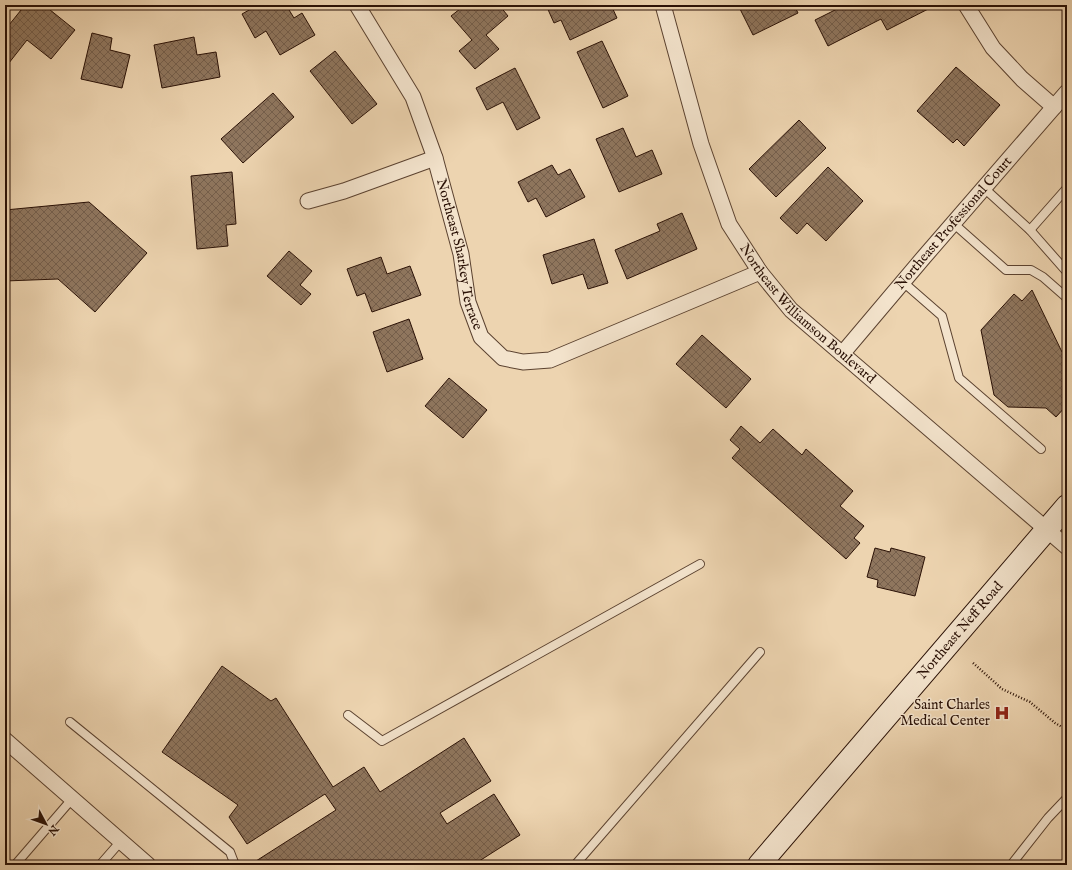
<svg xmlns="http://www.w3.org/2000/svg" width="1072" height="870" viewBox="0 0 1072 870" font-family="'IM FELL English',serif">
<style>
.building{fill:url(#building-cross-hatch);stroke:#2a1106}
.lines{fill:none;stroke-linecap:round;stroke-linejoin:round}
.service-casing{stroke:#5b4230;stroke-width:10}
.minor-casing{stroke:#5b4230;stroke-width:17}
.secondary-casing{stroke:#2a1106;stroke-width:24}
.path{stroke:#2a1106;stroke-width:2.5;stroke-dasharray:1 2;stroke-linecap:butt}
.service{stroke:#f3e3cc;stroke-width:8}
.minor{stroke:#f3e3cc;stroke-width:15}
.secondary{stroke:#f3e3cc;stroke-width:22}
.labels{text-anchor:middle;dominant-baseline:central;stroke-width:3;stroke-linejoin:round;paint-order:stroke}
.street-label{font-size:14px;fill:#2a1106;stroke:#f3e3cc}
.poi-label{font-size:14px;fill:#2a1106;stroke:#f3e3cc;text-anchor:end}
</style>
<defs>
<pattern id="building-cross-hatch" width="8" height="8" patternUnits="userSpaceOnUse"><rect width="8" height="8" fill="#8f765e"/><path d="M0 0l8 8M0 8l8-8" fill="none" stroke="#755f4c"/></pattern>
</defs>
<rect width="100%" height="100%" fill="#edd4b0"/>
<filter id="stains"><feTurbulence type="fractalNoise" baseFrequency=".005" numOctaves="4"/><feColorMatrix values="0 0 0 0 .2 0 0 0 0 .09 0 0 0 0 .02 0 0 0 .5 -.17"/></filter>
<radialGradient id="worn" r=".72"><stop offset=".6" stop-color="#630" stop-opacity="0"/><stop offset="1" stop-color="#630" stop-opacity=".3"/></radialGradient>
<g class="building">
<polygon points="25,5 44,5 75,30 51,59 27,40 5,68 5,30"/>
<polygon points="258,5 286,5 294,18 302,13 315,35 280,55 266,31 255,38 242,14"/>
<polygon points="465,5 499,5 508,16 486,35 499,49 475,69 459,51 472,40 451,16"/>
<polygon points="546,5 611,5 617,18 570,40 561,20 554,23"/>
<polygon points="738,5 794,5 798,13 753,35"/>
<polygon points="845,5 936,5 887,30 881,19 828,46 815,20"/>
<polygon points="92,33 112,38 110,50 130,55 122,88 81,79"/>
<polygon points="194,37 197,55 216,52 220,77 162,88 154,45"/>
<polygon points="602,41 628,96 603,108 577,52"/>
<polygon points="335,51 377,104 352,124 310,71"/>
<polygon points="956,67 1000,105 964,146 957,139 953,143 917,111"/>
<polygon points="515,68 540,118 517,130 503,102 487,110 476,88"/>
<polygon points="273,93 294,117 243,163 221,139"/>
<polygon points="799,120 826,148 776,197 749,169"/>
<polygon points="623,128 636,157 652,150 662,174 619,192 596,139"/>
<polygon points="552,165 558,175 570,169 585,197 546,217 536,198 528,202 518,182"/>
<polygon points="828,167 863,201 826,241 807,223 797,234 780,218"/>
<polygon points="232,172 236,224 226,225 228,246 197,249 191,176"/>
<polygon points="89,202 147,253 95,312 58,279 5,281 5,210"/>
<polygon points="682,213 697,249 627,279 615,250 660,231 657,224"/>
<polygon points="594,239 608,283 588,289 583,274 552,284 543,255"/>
<polygon points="289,251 312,271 300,285 311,294 301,305 267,276"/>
<polygon points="381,257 387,274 410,266 421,295 372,312 365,293 357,296 347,269"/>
<polygon points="1032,290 1062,352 1067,356 1067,405 1056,417 1046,408 1008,407 994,395 981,330 1014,294 1022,301"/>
<polygon points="409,319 423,359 387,372 373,332"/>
<polygon points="702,335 751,379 726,408 676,364"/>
<polygon points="449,378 487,410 463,438 425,406"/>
<polygon points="741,426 760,443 773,429 802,455 806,449 853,491 840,506 864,526 854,538 860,543 846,559 732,458 740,449 730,440"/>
<polygon points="875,548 890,552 891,548 925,557 915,596 877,587 878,580 867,577"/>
<polygon points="222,666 271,701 276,698 333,787 364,767 380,792 464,738 491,781 440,813 447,824 494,794 520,835 473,865 258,865 256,861 336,810 325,794 247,844 229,817 238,805 162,752"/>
</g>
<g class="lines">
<g class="service-casing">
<g id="service">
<polyline points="984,188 1030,230 1067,272"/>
<polyline points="953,223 1006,270 1031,270 1043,277 1067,298"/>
<polyline points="1030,230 1067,188"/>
<polyline points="903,282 942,316 959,378 1041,449"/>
<polyline points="348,715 382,741 700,564"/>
<polyline points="70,722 230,852 235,865"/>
<polyline points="15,865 72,799"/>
<polyline points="100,865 121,841"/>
<polyline points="575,865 760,652"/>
<polyline points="1011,865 1048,818 1067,798"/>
</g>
</g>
<g class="minor-casing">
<g id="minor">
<path id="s1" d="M 357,5 L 413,97 L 435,158 L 461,254 L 468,302 L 481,337 L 503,358 L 523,362 L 550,360 L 760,272"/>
<path id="s2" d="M 663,5 L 701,144 L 729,224 L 760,272 L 791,310 L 1067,547"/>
<polyline points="966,5 993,48 1022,79 1054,107"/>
<polyline points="308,201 344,191 435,158"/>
<path id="s3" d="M 842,354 L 924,257 L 1067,92"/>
<polyline points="5,740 148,865"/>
</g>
</g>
<g class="secondary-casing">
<g id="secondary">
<path id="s4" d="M 759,865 L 1067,506"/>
</g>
</g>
<polyline class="path" points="973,663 1002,689 1030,702 1055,723 1067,730"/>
<use href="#service" class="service"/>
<use href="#minor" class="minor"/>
<use href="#secondary" class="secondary"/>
</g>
<defs>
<g id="hospital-bare" transform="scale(1.2)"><path d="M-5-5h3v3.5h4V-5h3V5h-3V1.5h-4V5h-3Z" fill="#8f2418" stroke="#f3e3cc" stroke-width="2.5" paint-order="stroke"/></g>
</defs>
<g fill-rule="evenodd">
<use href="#hospital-bare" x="1002" y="713"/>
</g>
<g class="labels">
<g class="street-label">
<text stroke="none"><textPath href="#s3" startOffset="172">Northeast Professional Court</textPath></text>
<text stroke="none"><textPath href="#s1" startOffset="272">Northeast Sharkey Terrace</textPath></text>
<text stroke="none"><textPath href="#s2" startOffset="349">Northeast Williamson Boulevard</textPath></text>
<text stroke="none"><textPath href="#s4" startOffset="309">Northeast Neff Road</textPath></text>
</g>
<g class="poi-label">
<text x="990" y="705">Saint Charles<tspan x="990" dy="16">Medical Center</tspan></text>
</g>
</g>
<rect width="1072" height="870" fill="none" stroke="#edd4b0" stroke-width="20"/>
<rect x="6" y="6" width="1060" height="858" fill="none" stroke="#2a1106" stroke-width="2"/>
<rect x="10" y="10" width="1052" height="850" fill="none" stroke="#2a1106"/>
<g transform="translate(46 824) rotate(131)" stroke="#f3e3cc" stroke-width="3" paint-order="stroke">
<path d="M0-3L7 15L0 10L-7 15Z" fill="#2a1106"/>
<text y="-6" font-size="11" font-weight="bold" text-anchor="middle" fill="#2a1106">N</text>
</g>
<rect width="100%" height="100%" filter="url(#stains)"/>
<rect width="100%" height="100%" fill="url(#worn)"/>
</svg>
